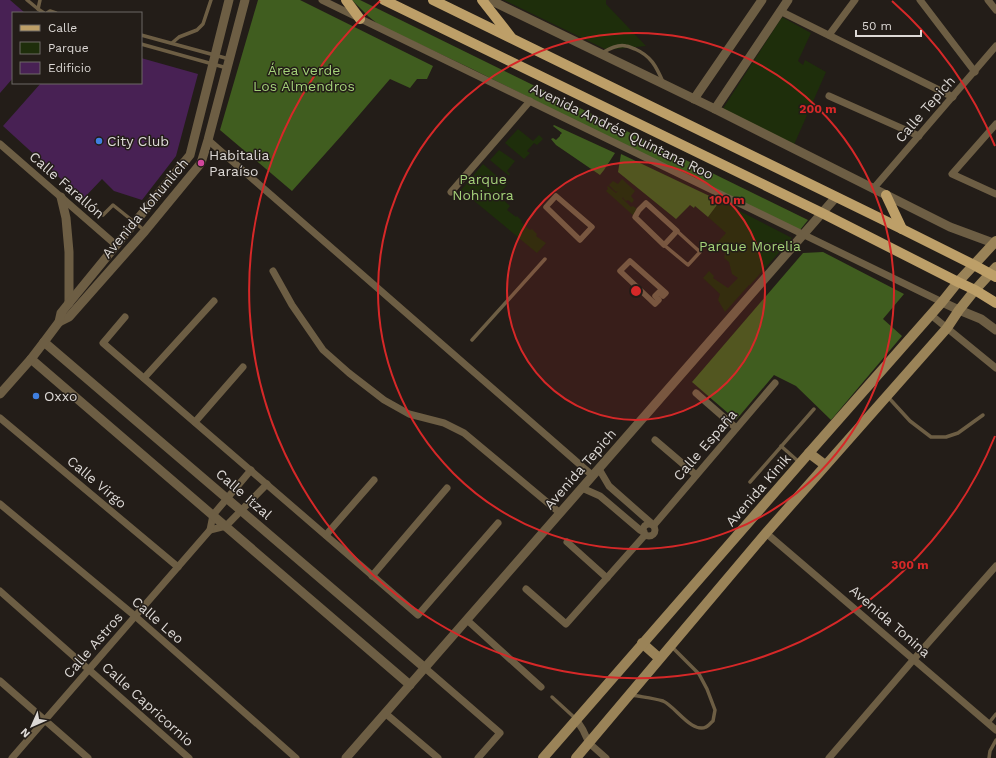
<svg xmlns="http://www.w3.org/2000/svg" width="996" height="758" viewBox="0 0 996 758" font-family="'Work Sans',sans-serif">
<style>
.green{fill:#1e2e0b}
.forest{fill:#405d1f}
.building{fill:#482154}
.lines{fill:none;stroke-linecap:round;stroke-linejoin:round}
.service{stroke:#6d5e44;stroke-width:3.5}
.pedestrian{stroke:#6d5e44;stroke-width:5.5}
.minor{stroke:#6d5e44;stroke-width:7}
.tertiary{stroke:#6d5e44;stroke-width:9}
.secondary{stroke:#9a8358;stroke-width:10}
.primary{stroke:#bd9f68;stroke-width:10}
.ring{fill:none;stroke:#d62828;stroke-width:2}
.shop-dot{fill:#3f7fe0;stroke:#231d18;stroke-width:1.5}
.hotel-dot{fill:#d1479c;stroke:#231d18;stroke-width:1.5}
.labels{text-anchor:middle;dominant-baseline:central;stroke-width:3;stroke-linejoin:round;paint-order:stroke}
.park-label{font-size:14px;fill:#a3d078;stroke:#231d18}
.street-label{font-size:14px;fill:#dcd8d5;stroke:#231d18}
.poi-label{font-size:14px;fill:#dcd8d5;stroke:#231d18;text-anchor:start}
.centre{fill:#d62828;stroke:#231d18;stroke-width:2}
.ring-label{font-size:12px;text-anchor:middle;font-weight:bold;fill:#d62828;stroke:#231d18;stroke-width:3;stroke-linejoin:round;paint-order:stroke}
</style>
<rect width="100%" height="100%" fill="#231d18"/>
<g class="green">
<polygon points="504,0 606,0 606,4 646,46 607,50"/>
<polygon points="782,17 811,33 798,61 803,65 805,60 826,72 793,147 722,110"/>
<polygon points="518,129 533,141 539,135 543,139 537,145 534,143 527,151 530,153 524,159 505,143"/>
<polygon points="499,150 515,161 507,171 510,174 509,176 490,160"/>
<polygon points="483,164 507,185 498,195 510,206 507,210 516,217 517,216 522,221 521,222 530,230 532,229 537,234 536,236 546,243 537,253 461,190"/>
<polygon points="622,179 635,191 631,196 634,200 632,203 628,200 626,201 623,198 624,197 622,198 631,207 633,206 637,209 635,217 606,191 608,189 607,187 608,186 616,193 618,191 616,192 609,185 613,181 618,184"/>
<polygon points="720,201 792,238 750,285 749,285 725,312 718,300 720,294 703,278 709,271 714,276 713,278 728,288 738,278 732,274 729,262 724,258 725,253 715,245 726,233 708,217"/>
</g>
<g class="forest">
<polygon points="258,0 300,0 433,66 427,79 417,79 410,88 390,79 342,135 292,191 220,130"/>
<polygon points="352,0 360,0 808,220 800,230 618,142 472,69 379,25 368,16"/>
<polygon points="554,125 615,153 604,170 600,175 556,145 551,139 553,138 556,140 560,136 560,135 562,133 553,126"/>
<polygon points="621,154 720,201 708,217 695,206 694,208 690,205 676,219 618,172"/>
<polygon points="823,252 904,294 883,319 902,336 831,420 796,386 774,375 736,420 692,382 803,253"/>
</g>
<g class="building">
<polygon points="0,0 10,0 25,13 13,13 13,78 0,93"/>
<polygon points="141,58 198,74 176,156 142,200 114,191 102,179 83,199 3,126 41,83 141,83"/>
</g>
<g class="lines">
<g class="service">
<polyline points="27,0 38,9 44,13"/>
<polyline points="38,9 40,0"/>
<polyline points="47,13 50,11 56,13"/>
<polyline points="141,35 229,59"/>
<polyline points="172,43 179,37 197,30 203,24 211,0"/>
<polyline points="141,44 227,68"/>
<path d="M 602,53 C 609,49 618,44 626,46 C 629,46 632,48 635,49 C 651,56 656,66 663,82"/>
<polyline points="94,207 103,215 113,205 144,230"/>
<polygon points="677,231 700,252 688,265 664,245"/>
<polyline points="472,340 545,259"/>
<polyline points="888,397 910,421 931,437 946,437 958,433 983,415"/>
<polyline points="781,446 799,462"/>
<polyline points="750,482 814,409"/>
<path d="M 632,695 C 642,697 653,698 663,701 C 675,706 692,734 706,727 C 709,726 711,722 713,721 L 715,710 L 707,689 L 699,674 L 671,646"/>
<polyline points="552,697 576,719"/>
<polyline points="988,724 996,714"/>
<polyline points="989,758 990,751 996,740"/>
</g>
<g class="pedestrian">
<polygon points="556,196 592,227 580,240 546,207"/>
<polygon points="646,203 677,231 664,245 635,217 639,210"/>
<polygon points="630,261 666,293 663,296 659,292 655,296 659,300 655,304 620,271"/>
</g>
<g class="minor">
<polyline points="322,0 942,302"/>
<polyline points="920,0 975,72"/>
<polyline points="988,0 996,10"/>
<polyline points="780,11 953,97"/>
<polyline points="829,35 855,0"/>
<polyline points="829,96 919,136"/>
<polyline points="996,124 952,174 996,194"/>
<polyline points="208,140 593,476"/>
<polyline points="0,144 116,245"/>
<polyline points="873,189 996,46"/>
<polyline points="451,192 530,101"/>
<polyline points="273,271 292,305 323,350 349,373 384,400 409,414 444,423 464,433 560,513"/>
<polyline points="931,315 996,368"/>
<polyline points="125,317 103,343 418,615 498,523"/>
<polyline points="144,378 214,301"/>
<polyline points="696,393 736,428"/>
<polyline points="0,418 178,567"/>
<polyline points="195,422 243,367"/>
<polyline points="655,440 696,475"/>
<polyline points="599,469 609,486 651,523"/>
<polyline points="582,488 600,496 640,530 644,532"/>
<polyline points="0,504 135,616 296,758"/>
<circle cx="649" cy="530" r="6"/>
<polyline points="654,525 775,383"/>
<polyline points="210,530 226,526 267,484"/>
<polyline points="766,533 996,730"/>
<polyline points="326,535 374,480"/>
<polyline points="567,542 607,578"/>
<polyline points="372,576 447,488"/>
<polyline points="526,589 566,624 645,535"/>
<polyline points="0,591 189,758"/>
<polyline points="467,620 541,687"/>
<polyline points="425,668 500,733 478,758"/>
<polyline points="0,681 88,758"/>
<polyline points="385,713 438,758"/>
<polyline points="576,719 583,730 589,743 606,758"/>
<polyline points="12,758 210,530 213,515 251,470"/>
<polyline points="829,758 914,659 996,566"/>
</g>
<g class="tertiary">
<polyline points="490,0 715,109 950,227 996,244"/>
<polyline points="694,99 762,0"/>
<polyline points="715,109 788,0"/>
<polyline points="61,197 66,218 69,252 69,303"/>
<polyline points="942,302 959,310 981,319 996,330"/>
<polyline points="59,322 69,317 145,231 201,163 208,140 245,0"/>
<polyline points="44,342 425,668"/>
<polyline points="31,359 410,685"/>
<polyline points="0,394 31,359 44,342 59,322 61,313 69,303 190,155 229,0"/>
<polyline points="346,758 836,197"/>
</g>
<g class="secondary">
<polyline points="809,453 825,465"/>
<polyline points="642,643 659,658"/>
<polyline points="543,758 809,453 942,302 958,282 996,241"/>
<polyline points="576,758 766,533 947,328 959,310 975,290 996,267"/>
</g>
<g class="primary">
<polyline points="346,0 360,19"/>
<polyline points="384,0 822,213 958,282 975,290 996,303"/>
<polyline points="433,0 902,229 974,265 996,277"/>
<polyline points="482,0 511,37"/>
<polyline points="886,195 902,229"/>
</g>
</g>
<circle cx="636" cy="291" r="129" fill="#d62828" fill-opacity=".12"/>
<g class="ring">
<circle cx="636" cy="291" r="129"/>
<circle cx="636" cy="291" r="258"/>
<path d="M995 436A387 387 0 1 1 380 1M892 1A387 387 0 0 1 995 146"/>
</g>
<g class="shop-dot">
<circle cx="99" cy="141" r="4"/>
<circle cx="36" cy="396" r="4"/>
</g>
<circle class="hotel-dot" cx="201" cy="163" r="4"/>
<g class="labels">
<g class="park-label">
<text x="304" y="70">Área verde<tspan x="304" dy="16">Los Almendros</tspan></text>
<text x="483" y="179">Parque<tspan x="483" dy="16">Nohinora</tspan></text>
<text x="750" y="246">Parque Morelia</text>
</g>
<g class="street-label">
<text transform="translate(925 109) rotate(-49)">Calle Tepich</text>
<text transform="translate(622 131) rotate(26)">Avenida Andrés Quintana Roo</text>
<text transform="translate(67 185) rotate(41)">Calle Farallón</text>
<text transform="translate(145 208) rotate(-50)">Avenida Kohunlich</text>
<text transform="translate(705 445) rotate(-49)">Calle España</text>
<text transform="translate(580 469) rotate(-49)">Avenida Tepich</text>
<text transform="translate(97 482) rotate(40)">Calle Virgo</text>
<text transform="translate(758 490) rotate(-49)">Avenida Kinik</text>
<text transform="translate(244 494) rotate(41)">Calle Itzal</text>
<text transform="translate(158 620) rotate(41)">Calle Leo</text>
<text transform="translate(890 621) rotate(41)">Avenida Tonina</text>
<text transform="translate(93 645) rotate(-49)">Calle Astros</text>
<text transform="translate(148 704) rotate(42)">Calle Capricornio</text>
</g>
<g class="poi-label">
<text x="107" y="141">City Club</text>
<text x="209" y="155">Habitalia<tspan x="209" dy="16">Paraíso</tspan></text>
<text x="44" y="396">Oxxo</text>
</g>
</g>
<circle cx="636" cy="291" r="6" class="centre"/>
<g class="ring-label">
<text x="818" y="113">200 m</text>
<text x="727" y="204">100 m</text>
<text x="910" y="569">300 m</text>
</g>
<rect x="12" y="12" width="130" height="72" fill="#231d18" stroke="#6d6864"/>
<rect x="20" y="25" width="20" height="6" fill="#bd9f68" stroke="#6d6864"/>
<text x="48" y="32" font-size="12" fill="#dcd8d5">Calle</text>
<rect x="20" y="42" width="20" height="12" fill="#1e2e0b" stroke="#6d6864"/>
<text x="48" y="52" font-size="12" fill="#dcd8d5">Parque</text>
<rect x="20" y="62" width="20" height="12" fill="#482154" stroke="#6d6864"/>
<text x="48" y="72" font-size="12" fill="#dcd8d5">Edificio</text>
<g transform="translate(32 726) rotate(225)" stroke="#231d18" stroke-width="3" paint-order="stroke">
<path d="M0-3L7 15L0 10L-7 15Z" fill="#dcd8d5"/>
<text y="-6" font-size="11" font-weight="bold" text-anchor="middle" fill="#dcd8d5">N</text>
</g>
<path d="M856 30v6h65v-6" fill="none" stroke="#dcd8d5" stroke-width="2"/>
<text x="862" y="30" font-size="12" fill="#dcd8d5" stroke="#231d18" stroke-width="3" paint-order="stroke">50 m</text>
</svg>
